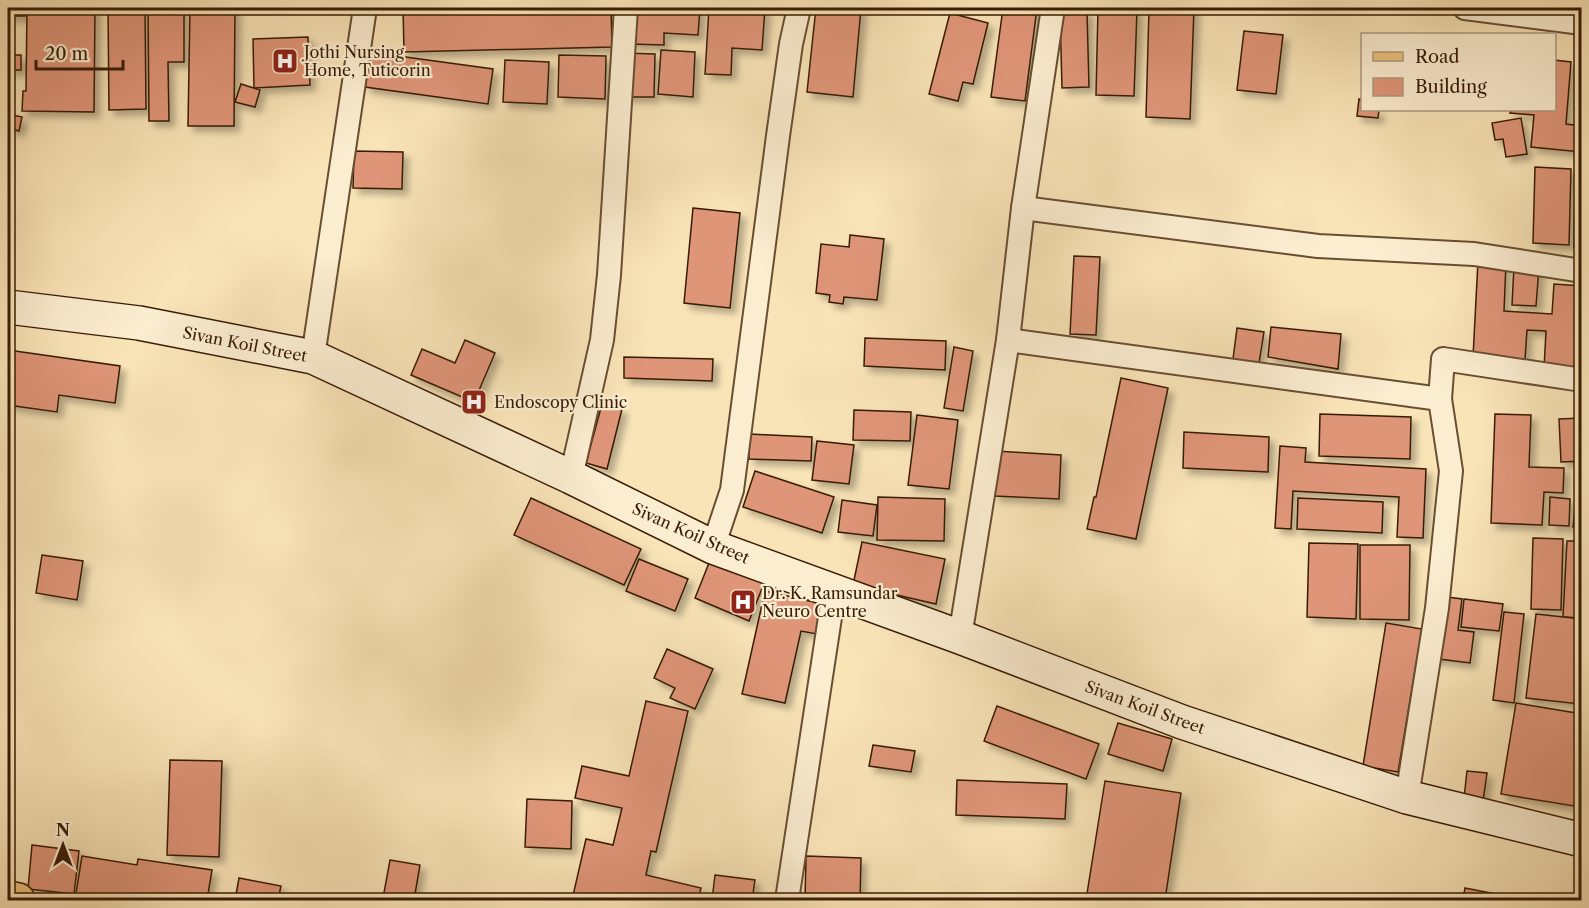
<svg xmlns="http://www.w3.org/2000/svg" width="1589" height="908" viewBox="0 0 1589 908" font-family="'Libre Caslon Text',serif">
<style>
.building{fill:#df9578;stroke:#381c06;stroke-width:1.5;filter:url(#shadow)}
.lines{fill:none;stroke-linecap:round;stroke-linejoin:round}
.street-casing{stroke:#684e32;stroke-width:26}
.secondary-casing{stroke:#381c06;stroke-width:36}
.primary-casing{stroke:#381c06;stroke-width:36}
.street{stroke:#fbedd0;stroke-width:22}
.secondary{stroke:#fbedd0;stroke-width:33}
.primary{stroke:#ecc27c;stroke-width:33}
.labels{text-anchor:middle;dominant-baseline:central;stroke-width:4.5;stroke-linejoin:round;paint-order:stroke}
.poi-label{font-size:16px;fill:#381c06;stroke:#fbedd0;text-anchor:start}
.street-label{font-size:16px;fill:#381c06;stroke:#fbedd0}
</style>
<defs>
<filter id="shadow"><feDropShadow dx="5.5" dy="5.5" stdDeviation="3" flood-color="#0004"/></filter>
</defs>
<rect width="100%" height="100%" fill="#f9e4b7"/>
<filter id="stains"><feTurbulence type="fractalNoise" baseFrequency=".00333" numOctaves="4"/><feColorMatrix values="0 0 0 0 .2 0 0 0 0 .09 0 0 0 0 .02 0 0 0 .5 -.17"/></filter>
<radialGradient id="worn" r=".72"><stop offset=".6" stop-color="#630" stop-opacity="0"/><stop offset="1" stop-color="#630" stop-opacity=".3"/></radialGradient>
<g class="building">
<rect x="8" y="8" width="17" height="8"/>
<polygon points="27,8 95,8 94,112 22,111 23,91 26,91"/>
<polygon points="108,8 145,8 146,109 109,110"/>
<polygon points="148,8 184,8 184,62 168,62 169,121 149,121"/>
<polygon points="190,8 235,8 234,126 188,126"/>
<polygon points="403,8 611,8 612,47 404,52"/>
<polygon points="631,8 700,8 698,35 664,33 664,45 630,44"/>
<polygon points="709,8 765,8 762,50 732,48 731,75 705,74"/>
<polygon points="816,8 861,8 853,97 807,92"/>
<polygon points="1003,8 1037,8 1025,101 991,97"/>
<polygon points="1098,8 1137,9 1134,96 1096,95"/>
<polygon points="1149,8 1194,8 1190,119 1146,117"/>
<polygon points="1087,11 1089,87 1062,88 1060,12"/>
<polygon points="950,13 988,23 973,84 963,82 958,101 929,94"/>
<polygon points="1244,31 1283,35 1276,94 1237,90"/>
<polygon points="308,37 310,85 254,88 253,39"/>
<polygon points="661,50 695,52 693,97 658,94"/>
<polygon points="369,52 493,69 488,104 365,87"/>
<polygon points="624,53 655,54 654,97 624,97"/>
<rect x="8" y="55" width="13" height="15"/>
<polygon points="559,55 606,56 605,99 558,97"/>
<polygon points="505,60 549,62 547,104 503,102"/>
<polygon points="1554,60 1571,62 1566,124 1582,126 1581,152 1531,147 1534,115 1510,113 1511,110 1554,110"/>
<polygon points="241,84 260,90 255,107 235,102"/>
<polygon points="1359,99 1362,100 1362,110 1379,110 1378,118 1357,116"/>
<polygon points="8,114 22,117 19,131 8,128"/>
<polygon points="1521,118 1527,154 1506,157 1503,139 1495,140 1492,123"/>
<polygon points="354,151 403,152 402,189 353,188"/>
<polygon points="1535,167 1571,169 1569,245 1533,243"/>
<polygon points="1575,174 1582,174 1582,247 1574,247"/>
<polygon points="693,208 740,213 730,308 684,303"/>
<polygon points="850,235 884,239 877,300 844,297 843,304 829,302 830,295 816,293 821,244 849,247"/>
<polygon points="1074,256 1100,257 1096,335 1070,334"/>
<polygon points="1478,261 1506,263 1504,311 1552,314 1554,284 1582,286 1582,325 1577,325 1574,371 1544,369 1546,331 1527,330 1525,360 1473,357"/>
<polygon points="1514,266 1539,267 1536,306 1512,305"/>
<polygon points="1271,327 1341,334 1338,369 1268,357"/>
<polygon points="1237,328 1264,332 1259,363 1233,359"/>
<polygon points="865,338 946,341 945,370 864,366"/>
<polygon points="465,340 495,353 474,402 411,375 422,349 455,363"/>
<polygon points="954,347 973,351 963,411 944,408"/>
<polygon points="8,350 120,366 115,403 59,395 57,412 8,405"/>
<polygon points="624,357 713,359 712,381 624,378"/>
<polygon points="1121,378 1168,388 1136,539 1087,529 1094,497 1096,497"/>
<polygon points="602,404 622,409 607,469 586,463"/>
<polygon points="854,410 911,412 910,441 853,440"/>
<polygon points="1320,414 1411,417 1410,459 1319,456"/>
<polygon points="1495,414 1531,415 1529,467 1564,468 1563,493 1544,492 1542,525 1491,523"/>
<polygon points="917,415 958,420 949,489 908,485"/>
<polygon points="1582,418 1582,461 1561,462 1559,419"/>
<polygon points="1184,432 1269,437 1268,472 1183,468"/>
<polygon points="749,434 812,437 811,461 749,459"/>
<polygon points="817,441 854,445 849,484 812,480"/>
<polygon points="1280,446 1306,448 1305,462 1426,469 1423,538 1397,537 1399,497 1293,491 1291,529 1275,528"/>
<polygon points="996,451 1061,455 1059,499 994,496"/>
<polygon points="1579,470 1582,470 1582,528 1573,527"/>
<polygon points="755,471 834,497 822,533 743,507"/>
<polygon points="878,497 945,499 944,541 877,540"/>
<polygon points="1550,497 1570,499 1569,526 1549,525"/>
<polygon points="531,498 641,549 624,585 514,535"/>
<polygon points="1298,498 1383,502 1382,533 1297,529"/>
<polygon points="842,500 877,505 873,536 838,532"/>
<polygon points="1533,538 1563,539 1561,610 1531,609"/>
<polygon points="1567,541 1582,541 1582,618 1563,617"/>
<polygon points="862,542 945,559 936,604 853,585"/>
<polygon points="1309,543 1358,544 1356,619 1307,617"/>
<polygon points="1360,545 1410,545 1409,620 1360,619"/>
<polygon points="42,555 83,561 77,600 36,593"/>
<polygon points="711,558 765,581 749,621 695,598"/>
<polygon points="639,559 688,579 675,611 626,591"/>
<polygon points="765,591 823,604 817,634 801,631 785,703 742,694"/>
<polygon points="1439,596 1462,599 1458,630 1474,632 1470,663 1431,658"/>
<polygon points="1464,599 1503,604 1499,631 1461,627"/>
<polygon points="1504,612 1524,614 1514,703 1493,700"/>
<polygon points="1536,614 1582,619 1580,704 1526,698"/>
<polygon points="1386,623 1422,629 1398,772 1363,766"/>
<polygon points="667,649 713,669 695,709 670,698 675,688 654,678"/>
<polygon points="646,701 688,711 656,852 651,851 646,875 701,888 698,900 572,900 586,839 613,845 622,808 575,798 582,766 629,776"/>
<polygon points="1516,703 1582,714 1582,759 1574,806 1501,794"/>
<polygon points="997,706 1099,744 1086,779 984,741"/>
<polygon points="1118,723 1172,739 1163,771 1108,754"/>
<polygon points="873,745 915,751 911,772 869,766"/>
<polygon points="170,760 222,761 219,857 167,855"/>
<polygon points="1467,771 1487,773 1483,801 1464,798"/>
<polygon points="957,780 1067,784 1065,819 956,815"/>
<polygon points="1105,781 1181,793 1165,900 1086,900"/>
<polygon points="527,799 572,801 571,849 525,847"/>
<polygon points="32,845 79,851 74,894 28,889"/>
<polygon points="82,856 137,865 138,859 212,870 207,900 75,900"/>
<polygon points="806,856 861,858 860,900 805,900"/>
<polygon points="390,860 420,865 414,900 383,898"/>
<polygon points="715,875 755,880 752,900 712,900"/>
<polygon points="239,878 281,886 278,900 235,900"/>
<polygon points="1465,888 1527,900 1463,900"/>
</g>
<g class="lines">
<g class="street-casing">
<g id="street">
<polyline points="1465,8 1582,23"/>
<polyline points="1023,208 1318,246 1474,254 1582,271"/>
<polyline points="1008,340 1440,399"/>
<polyline points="313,357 365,8"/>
<polyline points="571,477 602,340 609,275 626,8"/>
<polyline points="713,547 732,490 778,136 791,44 799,8"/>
<polyline points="960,637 1008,340 1023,208 1053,8"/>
<polyline points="1407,797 1437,608 1451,471 1440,399 1443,359 1582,380"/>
<polyline points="787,900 834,591"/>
</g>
</g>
<g class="secondary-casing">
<polyline id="secondary" points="8,307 139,323 313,357 571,477 713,547 960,637 1182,722 1407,797 1582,840"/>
</g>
<g class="primary-casing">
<polyline id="primary" points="8,898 18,900"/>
</g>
<use href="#street" class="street"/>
<use href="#secondary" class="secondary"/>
<use href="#primary" class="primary"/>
</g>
<defs>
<g id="hospital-square" transform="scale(1.35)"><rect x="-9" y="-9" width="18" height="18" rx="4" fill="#8f2418" stroke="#fbedd0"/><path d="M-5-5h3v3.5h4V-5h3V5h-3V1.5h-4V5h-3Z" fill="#fff"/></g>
</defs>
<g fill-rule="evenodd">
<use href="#hospital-square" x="285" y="61"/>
<use href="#hospital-square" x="474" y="402"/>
<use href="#hospital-square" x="743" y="602"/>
</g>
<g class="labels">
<g class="poi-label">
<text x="304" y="52">Jothi Nursing<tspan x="304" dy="18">Home, Tuticorin</tspan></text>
<text x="494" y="402">Endoscopy Clinic</text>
<text x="762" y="593">Dr. K. Ramsundar<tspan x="762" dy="18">Neuro Centre</tspan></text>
</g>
<g class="street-label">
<text transform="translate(245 344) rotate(11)">Sivan Koil Street</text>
<text transform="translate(691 533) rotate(24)">Sivan Koil Street</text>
<text transform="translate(1145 707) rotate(20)">Sivan Koil Street</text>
</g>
</g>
<rect width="1589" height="908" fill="none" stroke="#f9e4b7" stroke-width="30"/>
<rect x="9" y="9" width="1571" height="890" fill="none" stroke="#381c06" stroke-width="3"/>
<rect x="15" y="15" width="1559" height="878" fill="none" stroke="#381c06" stroke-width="1.5"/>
<rect x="1361" y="33" width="195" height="78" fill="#fbedd0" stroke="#ad997f" stroke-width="1.5"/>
<rect x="1373" y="52" width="30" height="9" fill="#ecc27c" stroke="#ad997f" stroke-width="1.5"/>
<text x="1415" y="63" font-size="18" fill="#381c06">Road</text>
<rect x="1373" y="78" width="30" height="18" fill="#df9578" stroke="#ad997f" stroke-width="1.5"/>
<text x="1415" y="93" font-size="18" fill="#381c06">Building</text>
<g transform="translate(63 845)" stroke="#fbedd0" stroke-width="4.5" paint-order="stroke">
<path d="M0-4.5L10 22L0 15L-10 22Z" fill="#381c06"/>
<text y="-9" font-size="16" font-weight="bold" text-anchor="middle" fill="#381c06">N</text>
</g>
<path d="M36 60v9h87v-9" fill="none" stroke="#381c06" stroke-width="3"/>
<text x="45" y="60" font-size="18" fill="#381c06" stroke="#fbedd0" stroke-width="4.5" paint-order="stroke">20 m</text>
<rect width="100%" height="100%" filter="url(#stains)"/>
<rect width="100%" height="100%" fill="url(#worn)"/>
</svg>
